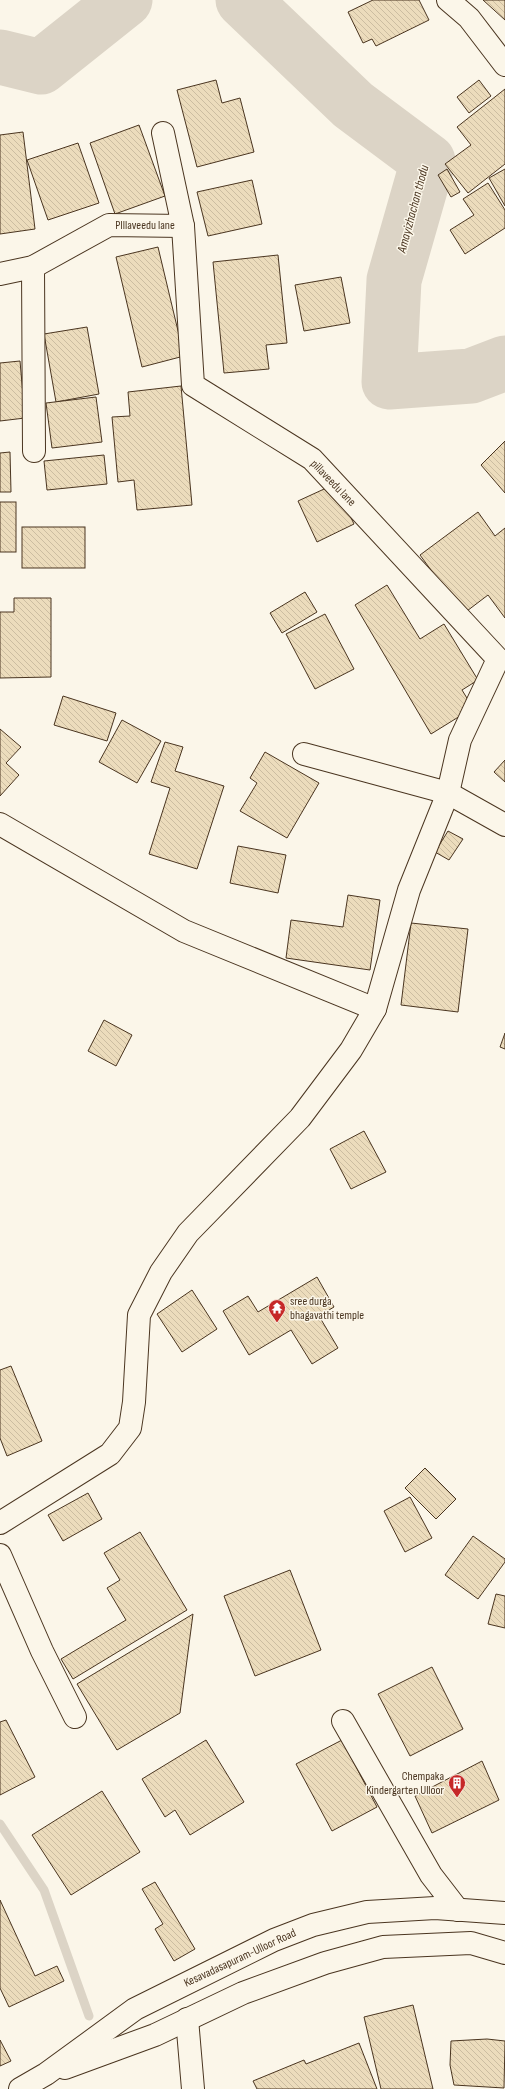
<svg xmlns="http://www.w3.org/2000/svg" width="505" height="2089" viewBox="0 0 505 2089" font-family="'Sofia Sans Condensed',sans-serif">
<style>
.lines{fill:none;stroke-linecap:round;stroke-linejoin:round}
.stream{stroke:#dcd4c6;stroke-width:9}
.river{stroke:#dcd4c6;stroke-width:55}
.building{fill:url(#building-back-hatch);stroke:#4a3520}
.minor-casing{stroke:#4a3520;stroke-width:24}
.major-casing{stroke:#4a3520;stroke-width:24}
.minor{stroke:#fbf6e9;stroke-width:22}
.major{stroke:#fbf6e9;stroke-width:22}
.labels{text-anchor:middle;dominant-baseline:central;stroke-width:3;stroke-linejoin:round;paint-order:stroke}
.street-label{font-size:12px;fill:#4a3520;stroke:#fbf6e9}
.poi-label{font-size:12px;fill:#4a3520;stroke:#fbf6e9;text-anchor:start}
.water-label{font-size:13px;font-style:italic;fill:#4a3520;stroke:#fbf6e9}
</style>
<defs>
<pattern id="building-back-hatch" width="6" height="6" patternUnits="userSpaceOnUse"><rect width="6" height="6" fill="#ecdcbc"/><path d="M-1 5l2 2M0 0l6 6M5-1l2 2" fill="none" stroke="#ccbda1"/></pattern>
</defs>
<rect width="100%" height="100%" fill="#fbf6e9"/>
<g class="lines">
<polyline class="stream" points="0,1824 44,1890 89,2016"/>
<g class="river">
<polyline points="243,0 353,105 428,161 394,280 389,382 471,376 505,363"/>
<polyline points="0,57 41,67 125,0"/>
</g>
</g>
<g class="building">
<polygon points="373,0 419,0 429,20 376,46 372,39 363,43 348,12"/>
<polygon points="483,0 505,0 505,20"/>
<polygon points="216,80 222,103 240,98 254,152 197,167 177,90"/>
<polygon points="479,80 491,96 469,113 457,97"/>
<polygon points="505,89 505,164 468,193 445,164 471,145 457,127"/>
<polygon points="139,125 165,196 115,214 90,143"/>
<polygon points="23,132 35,229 0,234 0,135"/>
<polygon points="78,143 99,203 48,220 27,160"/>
<polygon points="447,169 460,192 451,197 438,175"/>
<polygon points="505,169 505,206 489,178"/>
<polygon points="252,180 262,224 208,236 197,192"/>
<polygon points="488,183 505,210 505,228 465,254 450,230 474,215 463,199"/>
<polygon points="158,247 184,356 142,367 116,257"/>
<polygon points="278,255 287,343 266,345 269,369 224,373 213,262"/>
<polygon points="341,277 350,323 304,331 295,285"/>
<polygon points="87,327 99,394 56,402 44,334"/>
<polygon points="20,361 25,418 0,421 0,363"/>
<polygon points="181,386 192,505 137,510 134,480 118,482 112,417 130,416 128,392"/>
<polygon points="96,397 102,442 52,448 46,403"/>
<polygon points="505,441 505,493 481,465"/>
<polygon points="10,452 11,492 0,492 0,453"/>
<polygon points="104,455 107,484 47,490 44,461"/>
<polygon points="335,484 354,524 317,542 298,501"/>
<rect x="0" y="502" width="16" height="50"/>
<polygon points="478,512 495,536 505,528 505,618 488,595 463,614 420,555"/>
<rect x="22" y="527" width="63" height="41"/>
<polygon points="387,585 420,639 444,624 478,680 462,690 473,708 431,734 355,605"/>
<polygon points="305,592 317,612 282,633 270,613"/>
<polygon points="14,598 51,598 51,677 0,678 0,612 14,612"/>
<polygon points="325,614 354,669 315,689 286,634"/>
<polygon points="63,696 116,713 107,741 54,725"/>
<polygon points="122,720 161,741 137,783 99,762"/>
<polygon points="0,729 21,747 6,763 19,775 0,796"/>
<polygon points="165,742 183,747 175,771 224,786 197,869 149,854 170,788 151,782"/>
<polygon points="265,752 319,783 287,838 240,811 257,783 250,778"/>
<polygon points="505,760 505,782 494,772"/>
<polygon points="448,831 463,839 449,860 435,852"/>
<polygon points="238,846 286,855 278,893 230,883"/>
<polygon points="348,895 380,900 370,970 286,958 291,920 343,927"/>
<polygon points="411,923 468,929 458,1012 401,1005"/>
<polygon points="104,1020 132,1035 116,1066 88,1051"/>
<polygon points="505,1033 505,1049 500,1047"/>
<polygon points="364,1131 386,1172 351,1189 330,1149"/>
<polygon points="317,1277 334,1307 319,1316 338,1348 312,1364 291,1330 249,1355 223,1311 248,1296 258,1312"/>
<polygon points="192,1290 217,1329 182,1352 157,1314"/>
<polygon points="11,1366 42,1441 7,1456 0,1438 0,1370"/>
<polygon points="425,1468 456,1499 436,1519 405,1488"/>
<polygon points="88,1493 102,1519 63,1541 48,1515"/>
<polygon points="410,1497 432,1538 405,1552 384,1511"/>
<polygon points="140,1532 187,1610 73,1679 61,1659 126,1620 107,1588 120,1580 104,1553"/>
<polygon points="473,1536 505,1559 505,1562 478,1599 445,1575"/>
<polygon points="290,1570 321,1650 255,1676 224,1596"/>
<polygon points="496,1594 505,1596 505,1628 488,1624"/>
<polygon points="193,1614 180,1713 117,1750 77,1684"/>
<polygon points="432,1667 463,1729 410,1756 378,1694"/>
<polygon points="6,1720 35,1777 0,1795 0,1722"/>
<polygon points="206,1740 244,1802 190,1835 175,1810 165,1817 142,1779"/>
<polygon points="342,1740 377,1807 332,1831 296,1764"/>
<polygon points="482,1761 499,1800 432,1833 415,1796"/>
<polygon points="102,1791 140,1852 71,1895 32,1835"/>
<polygon points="155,1882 195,1949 174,1961 155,1929 163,1924 142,1889"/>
<polygon points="0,1900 35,1976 57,1966 64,1981 9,2007 0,1988"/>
<polygon points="413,2005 433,2089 381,2089 364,2017"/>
<polygon points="487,2039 505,2041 504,2088 454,2085 450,2065 451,2041"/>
<polygon points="0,2040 11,2061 0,2066"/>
<polygon points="359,2043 377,2089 257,2089 253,2081 304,2060 306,2064"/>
</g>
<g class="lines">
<g class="minor-casing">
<g id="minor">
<polyline points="448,0 469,18 505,65"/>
<polyline points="183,226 193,385 312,459 498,659 460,740 448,793 409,890 375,1009"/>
<polyline points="33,267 34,451"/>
<polyline points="0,274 33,267 109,225 183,226 163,133"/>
<polyline points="304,754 448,793 505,825"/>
<polyline points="0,824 184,931 375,1009 351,1050 300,1118 188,1233 161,1272 139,1315 134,1402 130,1428 110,1454 0,1523"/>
<polyline points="0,1555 42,1651 75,1717"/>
<polyline points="343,1721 431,1875 458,1910"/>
<polyline points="187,2019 193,2089"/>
</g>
</g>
<g class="major-casing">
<g id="major">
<polyline points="65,2068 155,2035 243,1993 325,1963 383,1947 471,1943 505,1953"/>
<polyline points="20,2089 46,2074 135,2009 274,1940 313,1925 367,1912 435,1908 505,1913"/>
</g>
</g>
<use href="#minor" class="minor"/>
<use href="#major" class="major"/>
</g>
<defs>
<g id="temple-pin" transform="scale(0.9)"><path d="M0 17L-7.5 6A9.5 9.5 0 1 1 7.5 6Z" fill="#c62828" stroke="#fbf6e9"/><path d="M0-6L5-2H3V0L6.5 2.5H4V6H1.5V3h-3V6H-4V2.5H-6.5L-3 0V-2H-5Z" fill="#fff"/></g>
<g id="building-pin" transform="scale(0.9)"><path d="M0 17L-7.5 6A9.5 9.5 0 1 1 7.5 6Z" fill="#c62828" stroke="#fbf6e9"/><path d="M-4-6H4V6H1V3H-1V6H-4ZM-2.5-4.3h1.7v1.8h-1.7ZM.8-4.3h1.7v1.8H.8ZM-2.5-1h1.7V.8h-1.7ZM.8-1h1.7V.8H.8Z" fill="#fff"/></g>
</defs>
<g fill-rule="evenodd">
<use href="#temple-pin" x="277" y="1308"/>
<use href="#building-pin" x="457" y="1783"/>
</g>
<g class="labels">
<g class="street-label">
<text x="145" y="225">PIllaveedu lane</text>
<text transform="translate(333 483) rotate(46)">pillaveedu lane</text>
<text transform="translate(240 1958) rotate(-25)">Kesavadasapuram-Ulloor Road</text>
</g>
<g class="poi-label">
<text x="290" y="1301">sree durga<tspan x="290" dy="14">bhagavathi temple</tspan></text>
<text x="444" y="1776" text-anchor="end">Chempaka<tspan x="444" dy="14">Kindergarten Ulloor</tspan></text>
</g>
<g class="water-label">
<text transform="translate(413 209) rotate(-75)">Amayizhachan thodu</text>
</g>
</g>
</svg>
